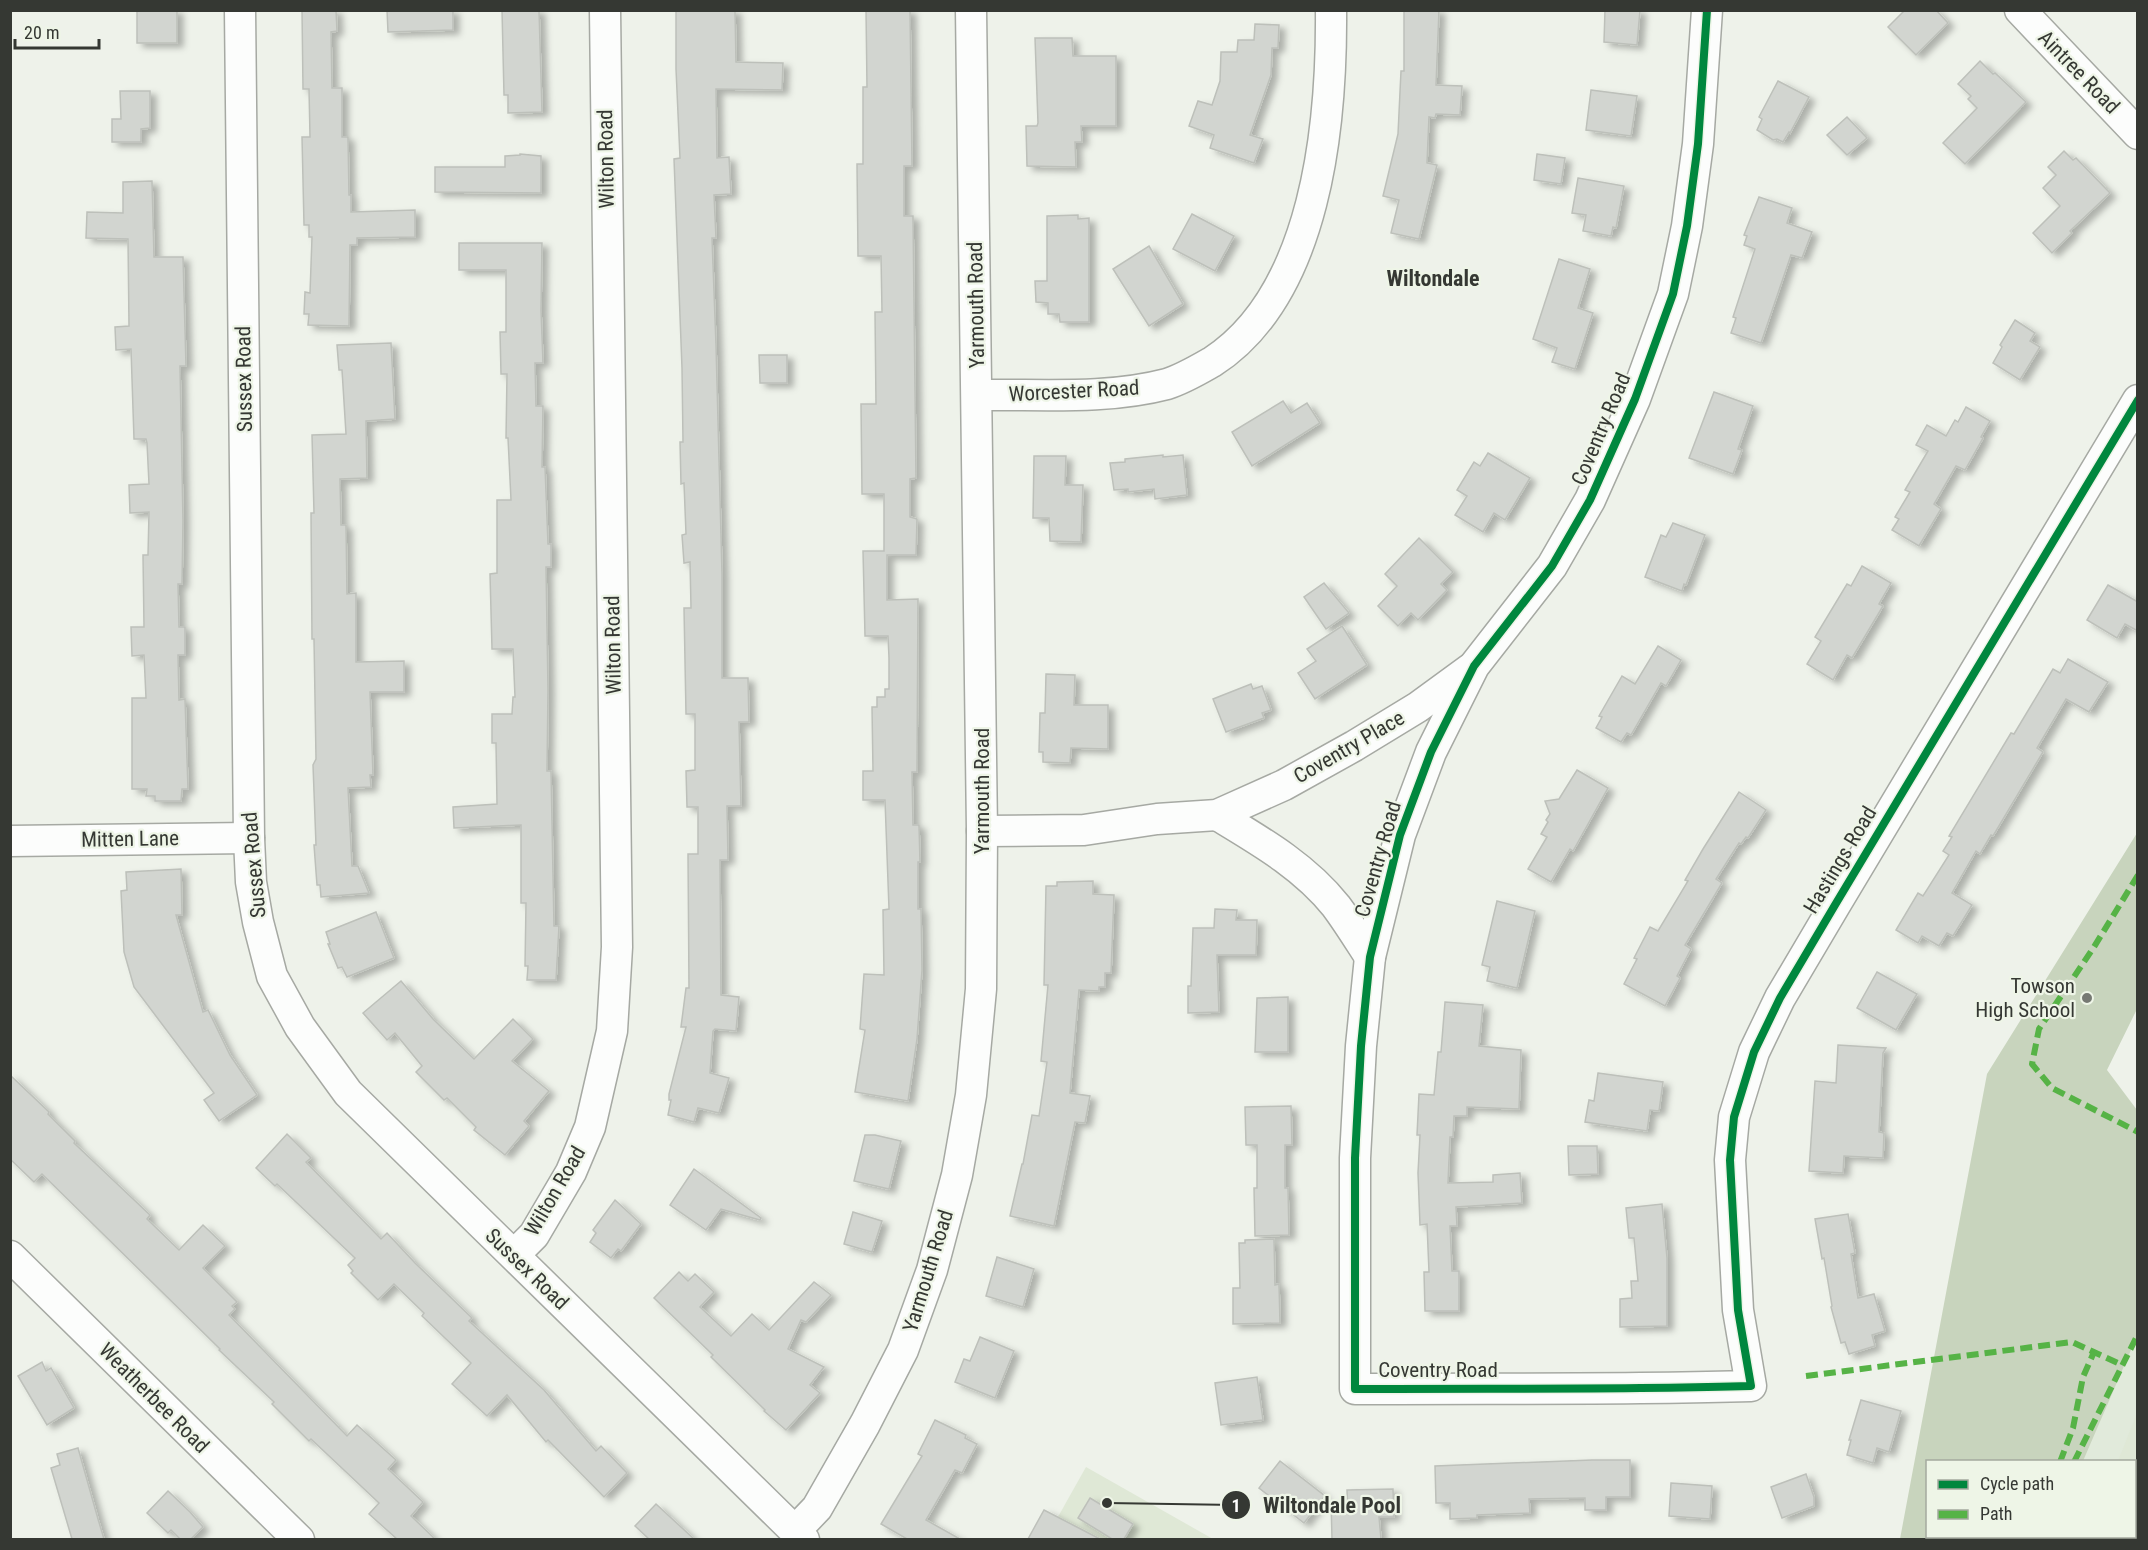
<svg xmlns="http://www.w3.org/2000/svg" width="2148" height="1550" viewBox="0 0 2148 1550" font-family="'Roboto Condensed',sans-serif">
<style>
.built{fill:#e1eadb}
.green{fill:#dfe8d6}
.forest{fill:#c8d4bd}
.building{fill:#d2d5d0;stroke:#bdc0ba;stroke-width:1.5;filter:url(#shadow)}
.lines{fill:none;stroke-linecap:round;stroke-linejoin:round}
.minor-casing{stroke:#a6a9a3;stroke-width:33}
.minor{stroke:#fcfdfc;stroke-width:30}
.quiet{stroke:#56b346;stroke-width:6;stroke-dasharray:12 6;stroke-linecap:butt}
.cycleway-casing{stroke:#eef5e7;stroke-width:11}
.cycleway{stroke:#00873e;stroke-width:8}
.poi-dot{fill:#767973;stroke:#eef5e7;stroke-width:2}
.labels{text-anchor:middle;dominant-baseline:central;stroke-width:4.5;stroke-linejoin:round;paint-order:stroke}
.street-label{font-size:21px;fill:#353833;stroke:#eef5e7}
.poi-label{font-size:21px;fill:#353833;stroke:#eef5e7;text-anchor:end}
.neighbourhood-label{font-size:22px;font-weight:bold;fill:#353833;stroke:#eef5e7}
.leader{fill:none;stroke:#353833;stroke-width:2}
.callout-dot{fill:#353833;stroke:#eef5e7;stroke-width:2}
.mark-label{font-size:18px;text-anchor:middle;font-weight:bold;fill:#fff}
.callout-label{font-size:22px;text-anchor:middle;font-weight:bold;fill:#353833;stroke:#eef5e7;stroke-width:4.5;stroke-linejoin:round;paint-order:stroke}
</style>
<defs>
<filter id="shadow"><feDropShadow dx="6" dy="4" stdDeviation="3" flood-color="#0004"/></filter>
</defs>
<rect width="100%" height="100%" fill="#eef2ea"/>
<polygon class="built" points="2137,1290 2137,1539 2008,1540 2010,1536 2134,1536 2134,1462 2048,1461"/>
<g class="green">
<polygon points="2137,1413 2137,1500 2135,1498 2134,1462 2118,1461"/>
<polygon points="1086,1467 1213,1539 1045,1540"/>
</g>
<polygon class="forest" points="2137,833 2137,1009 2107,1070 2137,1110 2137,1336 2083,1461 1928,1462 1928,1536 2134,1536 2135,1527 2137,1528 2137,1539 1900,1539 1987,1074"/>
<g class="building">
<rect x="137" y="10" width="40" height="33"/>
<polygon points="302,10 336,10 337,31 331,32 332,88 342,88 342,137 348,137 349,195 351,195 351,212 415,210 415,237 357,238 357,245 350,245 349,326 308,325 309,314 304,314 305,292 310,293 312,237 309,237 309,225 304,225 302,137 310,137 309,89 303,89"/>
<polygon points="387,10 453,10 453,30 388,32"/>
<polygon points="502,10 539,10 542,112 508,113 508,95 504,95"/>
<polygon points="676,10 735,10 736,62 783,63 782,90 716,89 717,158 729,157 731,194 714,195 716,238 712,238 716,345 722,574 722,678 748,678 749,722 739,722 741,806 727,806 728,860 720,860 721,995 739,997 736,1031 715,1029 713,1031 710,1073 729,1078 719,1113 698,1108 694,1122 668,1115 671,1100 669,1100 669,1094 686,1027 681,1027 686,988 689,988 688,854 698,854 698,807 687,807 686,771 695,770 695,714 686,714 684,608 691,608 690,562 684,563 682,535 686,534 684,483 681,484 680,442 683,442 682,368 674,159 680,158 676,69"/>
<polygon points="866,10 910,10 912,166 904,166 904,216 913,216 916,478 910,479 910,517 917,519 916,555 887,555 887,600 918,599 917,772 912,772 913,825 919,825 920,862 918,862 918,909 921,909 922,970 917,1039 908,1101 855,1092 865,1030 860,1029 864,974 884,975 883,910 889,909 885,800 863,800 863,771 873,771 872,707 877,707 877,697 885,697 885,689 889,689 889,658 888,636 865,636 863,551 884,551 884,494 862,494 861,404 876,404 875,312 882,312 881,256 858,256 857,164 863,164 863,87 867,87"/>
<polygon points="1404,10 1439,10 1436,85 1462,86 1460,115 1436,114 1435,118 1429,117 1427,163 1437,165 1419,239 1391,233 1399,200 1383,196 1398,134 1401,71 1404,71"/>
<polygon points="1605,10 1640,10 1637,45 1604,42"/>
<polygon points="1905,10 1936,10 1948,23 1916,55 1888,27"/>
<polygon points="1255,24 1279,25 1278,48 1272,48 1271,75 1250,135 1263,139 1254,163 1210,148 1214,135 1189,126 1198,101 1212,105 1220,81 1221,52 1237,52 1238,40 1254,40"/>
<polygon points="1035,38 1072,38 1073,56 1116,56 1116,126 1081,126 1082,142 1075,142 1076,167 1027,166 1026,126 1037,126 1038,123"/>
<polygon points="1980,61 1993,74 1995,73 2026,102 1965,164 1943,143 1977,108 1968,99 1971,96 1958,84"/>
<polygon points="1778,81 1809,97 1790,133 1789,132 1783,142 1777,139 1773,140 1757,130 1762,119 1759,117"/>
<polygon points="1591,90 1637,96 1631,136 1586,130"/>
<polygon points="120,91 150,91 150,128 141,129 141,142 112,142 112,119 121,119"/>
<polygon points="1847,117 1867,138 1847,155 1827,135"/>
<polygon points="2064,151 2073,160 2076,158 2110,193 2070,231 2072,233 2052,253 2033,233 2060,206 2043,188 2056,175 2048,167"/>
<polygon points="520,154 541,156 541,193 435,192 435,167 505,167 505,156 520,155"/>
<polygon points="1537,154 1565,158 1561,184 1534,180"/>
<polygon points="1578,178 1624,186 1616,228 1613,227 1611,236 1583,231 1586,215 1572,213"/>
<polygon points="152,181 154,257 183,257 186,366 180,366 183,521 182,584 178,584 179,627 185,627 185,655 178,655 179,700 185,699 188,789 182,789 181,801 155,801 155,796 146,796 147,789 132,789 132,698 146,698 144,655 132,656 131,627 144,627 143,555 148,555 149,512 130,513 129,485 149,484 147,443 146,439 134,439 131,349 116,350 115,327 129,326 128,239 86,238 87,212 123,213 123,182"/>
<polygon points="1759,197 1792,208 1787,223 1812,232 1802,258 1791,255 1761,343 1731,333 1736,318 1733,317 1755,249 1744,245 1747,236 1744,235"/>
<polygon points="1192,214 1234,236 1215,271 1173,249"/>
<polygon points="1078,215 1078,219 1089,218 1089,322 1060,322 1059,314 1048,314 1048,303 1036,302 1035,281 1047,281 1047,216"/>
<polygon points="459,243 542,243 541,310 543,363 535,363 536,406 543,406 542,467 545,467 548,544 551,544 551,567 546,567 548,690 547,771 551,771 554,926 559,926 556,980 527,980 528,966 525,966 526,903 521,903 521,825 454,828 453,807 497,804 496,743 492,743 492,714 512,714 513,697 515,697 513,649 492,649 490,574 497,573 497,500 511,500 508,438 506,438 507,374 501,374 500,332 506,332 506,270 459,270"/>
<polygon points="1149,246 1183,304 1149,326 1113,269"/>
<polygon points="1559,259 1590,269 1578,308 1593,313 1575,369 1552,362 1557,348 1533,339"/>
<polygon points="2015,320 2035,333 2030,341 2040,347 2020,380 1993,363 2002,347 2000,345"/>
<polygon points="391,343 395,419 366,421 367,478 340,479 341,525 346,525 347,594 356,593 356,662 404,661 404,692 370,692 373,775 370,775 371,787 348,788 352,866 358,866 369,893 321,897 320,885 317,885 314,845 316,845 313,765 316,759 314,639 312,639 311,513 314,513 312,435 346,434 342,370 339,370 337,345"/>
<polygon points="759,355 787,355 787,383 760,383"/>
<polygon points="1714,392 1753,406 1738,449 1742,450 1733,474 1689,458"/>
<polygon points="1283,401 1291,413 1307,403 1320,423 1252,466 1232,432"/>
<polygon points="1966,407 1990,421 1981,437 1983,438 1965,470 1956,466 1934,504 1941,509 1919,546 1892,530 1899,519 1895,517 1910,492 1905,490 1928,451 1916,445 1927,425 1946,436 1955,420 1958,422"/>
<polygon points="1488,453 1530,478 1505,520 1494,513 1483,532 1455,515 1467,496 1457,490 1474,462 1480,466"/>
<polygon points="1163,455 1163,457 1183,455 1187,495 1155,499 1154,489 1128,492 1128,489 1114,490 1110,463 1125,462 1125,459"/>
<polygon points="1034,456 1066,456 1065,485 1083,485 1081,542 1050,541 1049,518 1033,518"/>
<polygon points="1673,523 1705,535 1686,585 1684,584 1682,591 1645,577 1661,535 1666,537"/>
<polygon points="1419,538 1453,572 1441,584 1447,590 1418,620 1411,613 1398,626 1378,606 1397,586 1385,574"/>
<polygon points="1862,566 1891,583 1879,604 1883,606 1852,658 1847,655 1833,680 1807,664 1821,641 1815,637 1847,584 1851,586"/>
<polygon points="1324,583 1349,613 1326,629 1304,597"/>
<polygon points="2108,585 2138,602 2138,631 2125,624 2117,638 2087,620"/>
<polygon points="1342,626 1367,665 1315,699 1298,673 1316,661 1307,649"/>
<polygon points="1658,646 1681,660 1666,686 1661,683 1631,735 1627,733 1621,742 1596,728 1602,717 1599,716 1622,676 1635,684"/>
<polygon points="2068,659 2108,682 2089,712 2066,699 2037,748 2043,752 1993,836 1991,835 1980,854 1976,851 1952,893 1972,905 1953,936 1947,933 1939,946 1922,936 1918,943 1896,930 1918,893 1923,896 1949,855 1943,851 1952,837 1949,836 2011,733 2014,734 2053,669 2060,673"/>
<polygon points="1046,674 1075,675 1074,705 1108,705 1108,749 1071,748 1070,763 1043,762 1043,752 1039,752 1040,713 1045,713"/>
<polygon points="1251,684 1253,689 1262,686 1271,710 1262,713 1264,718 1226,732 1213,699"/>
<polygon points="1577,770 1608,788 1573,851 1570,849 1551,882 1528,869 1547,837 1541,834 1548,822 1546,820 1550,814 1545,801 1559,799"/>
<polygon points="1739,792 1766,810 1748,838 1746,837 1741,844 1739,843 1716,879 1722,883 1685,945 1691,949 1677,976 1680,978 1665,1006 1624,984 1637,959 1634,958 1650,927 1658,931 1688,881 1685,880 1703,849"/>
<polygon points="181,869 182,915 176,915 203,1012 208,1010 230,1055 257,1095 219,1121 204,1100 214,1093 134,987 124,952 121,891 127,890 126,872"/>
<polygon points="1093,881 1093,894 1114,895 1111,973 1105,973 1105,987 1099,987 1099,991 1079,990 1070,1093 1090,1096 1085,1123 1075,1122 1054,1226 1010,1216 1022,1164 1023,1164 1032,1115 1039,1116 1047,1062 1041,1061 1048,985 1044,985 1046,886 1057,886 1057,882"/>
<polygon points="1497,901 1535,911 1517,988 1487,981 1490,967 1482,965"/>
<polygon points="1215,909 1237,910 1236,920 1257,920 1256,955 1217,955 1219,1012 1188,1013 1188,986 1191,986 1193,928 1214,928"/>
<polygon points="376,912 394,958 347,977 342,967 338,968 328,944 330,944 326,932"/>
<polygon points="1877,972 1917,994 1896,1030 1857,1008"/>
<polygon points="401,981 433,1019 474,1059 513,1019 533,1039 512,1061 549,1091 524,1121 529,1126 505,1155 474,1130 476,1127 447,1098 444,1100 416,1072 422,1066 395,1033 387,1040 363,1013"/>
<polygon points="1288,997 1288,1052 1255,1052 1257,998"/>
<polygon points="1445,1002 1483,1005 1479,1046 1521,1050 1519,1109 1467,1107 1467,1116 1454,1116 1453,1137 1450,1137 1448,1183 1493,1182 1493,1175 1520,1173 1522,1203 1456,1207 1457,1226 1450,1226 1452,1271 1459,1271 1459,1311 1425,1311 1424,1272 1429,1272 1427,1224 1420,1225 1418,1173 1420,1135 1417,1135 1419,1094 1434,1095 1438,1052 1441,1052"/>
<polygon points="1838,1045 1886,1048 1883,1053 1879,1132 1884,1133 1883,1158 1844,1156 1843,1173 1809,1171 1815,1081 1836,1083"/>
<polygon points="1598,1073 1663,1082 1659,1111 1650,1110 1647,1131 1585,1122 1589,1100 1594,1101"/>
<polygon points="10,1075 49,1112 48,1114 75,1141 74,1143 150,1215 147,1219 179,1250 203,1225 225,1246 203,1268 237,1302 232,1306 235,1309 229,1315 347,1436 357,1425 396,1460 388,1469 423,1502 411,1516 435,1539 397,1539 369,1514 379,1503 311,1439 309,1441 272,1404 274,1402 219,1350 220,1349 42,1174 34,1182 10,1159"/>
<polygon points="1291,1106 1292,1145 1285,1145 1285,1188 1288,1188 1289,1235 1255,1236 1254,1188 1257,1188 1257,1145 1246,1145 1245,1107"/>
<polygon points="287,1134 311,1158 306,1162 381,1239 387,1233 415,1263 472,1318 469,1321 544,1390 596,1451 601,1446 627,1473 604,1497 548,1440 546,1442 507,1395 487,1416 452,1384 471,1363 422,1316 424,1313 394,1284 378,1300 351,1273 353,1271 348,1265 355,1258 277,1184 275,1186 256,1168"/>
<polygon points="865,1135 875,1135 901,1141 889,1189 854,1181"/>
<polygon points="1568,1146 1597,1146 1598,1174 1569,1175"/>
<polygon points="694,1169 761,1218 760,1220 721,1209 706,1230 670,1205"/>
<polygon points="615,1200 641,1224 621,1251 618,1249 611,1258 590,1242 596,1233 593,1230"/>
<polygon points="1662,1204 1667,1258 1667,1326 1620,1327 1620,1299 1632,1298 1631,1281 1638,1281 1634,1238 1629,1238 1626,1208"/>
<polygon points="853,1212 882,1221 872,1252 844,1244"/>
<polygon points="1848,1214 1855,1253 1851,1254 1858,1298 1874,1294 1885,1331 1872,1335 1875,1346 1849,1354 1845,1342 1841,1343 1831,1307 1832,1306 1824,1258 1822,1259 1815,1219"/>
<polygon points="1274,1239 1275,1285 1279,1284 1280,1323 1233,1324 1233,1288 1240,1288 1239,1243 1245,1243 1245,1240"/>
<polygon points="997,1257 1034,1269 1023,1307 986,1296"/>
<polygon points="679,1272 688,1281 695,1274 714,1292 700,1307 731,1336 752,1314 769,1330 814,1282 831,1295 806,1322 801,1320 788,1349 824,1367 810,1385 820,1393 786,1430 764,1411 765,1410 711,1357 713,1355 654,1298"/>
<polygon points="980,1337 1014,1351 995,1398 955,1382 964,1359 970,1361"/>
<polygon points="42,1362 46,1371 51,1368 74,1408 47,1425 18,1376"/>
<polygon points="1257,1377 1263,1420 1221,1425 1215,1383"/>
<polygon points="1861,1400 1901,1411 1889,1452 1877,1448 1873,1463 1847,1455 1851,1440 1849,1440"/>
<polygon points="935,1420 966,1435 965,1438 977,1444 962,1473 955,1470 926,1520 960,1539 907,1539 881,1524 922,1456 918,1454"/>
<polygon points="78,1448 98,1519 104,1539 72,1539 51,1468 60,1465 57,1454"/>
<polygon points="1592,1460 1630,1460 1630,1497 1606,1497 1606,1510 1585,1510 1585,1498 1529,1499 1530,1513 1477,1515 1477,1518 1450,1519 1450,1503 1436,1503 1435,1466"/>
<polygon points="1280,1461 1325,1496 1304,1523 1259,1488"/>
<polygon points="1806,1474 1814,1497 1814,1506 1782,1518 1771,1487"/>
<polygon points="1671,1483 1712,1486 1710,1519 1669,1516"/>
<polygon points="1393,1489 1394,1517 1379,1517 1381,1539 1332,1539 1331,1501 1348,1514 1347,1490"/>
<polygon points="168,1491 190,1512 203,1527 191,1539 180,1539 171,1530 168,1533 147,1513"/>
<polygon points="1090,1498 1133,1524 1124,1539 1112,1539 1078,1518"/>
<polygon points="656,1504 694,1539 649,1539 635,1526"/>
<polygon points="1044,1510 1100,1539 1028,1539"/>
</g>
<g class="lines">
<g class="minor-casing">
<g id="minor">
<polyline points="240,10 249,838 251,882 258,922 272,976 300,1027 348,1093 804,1540"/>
<path d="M 1707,10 L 1698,144 L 1687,226 L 1673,294 L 1635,399 L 1590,500 L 1552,566 L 1474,666 L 1431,752 L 1400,835 L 1370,957 L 1361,1046 L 1355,1158 L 1355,1389 C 1487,1388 1619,1390 1751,1386 L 1738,1310 L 1730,1160 L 1734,1117 L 1754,1052 L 1780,998 L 1835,905 L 2138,400"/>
<polyline points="2020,10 2138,134"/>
<path d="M 977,395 C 1040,394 1106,400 1167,384 C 1183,379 1198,370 1212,362 C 1317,294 1332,124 1331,10"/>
<path d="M 1217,815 C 1260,841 1304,866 1336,906 C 1348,922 1359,940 1370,957"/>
<polyline points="982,831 1084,830 1157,819 1217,815 1284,785 1354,746 1418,707 1470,669"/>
<polyline points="10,841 249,838"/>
<polyline points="514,1255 534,1235 571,1172 590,1127 612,1031 617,947 605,10"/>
<polyline points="10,1256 299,1540"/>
<polyline points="795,1531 817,1508 865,1424 903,1350 932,1270 957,1175 971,1095 981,989 982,831 971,10"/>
</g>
</g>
<use href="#minor" class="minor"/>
<g class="quiet">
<polyline points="2138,875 2094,947 2039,1029 2032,1064 2052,1088 2138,1132"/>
<polyline points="1806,1376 2072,1342 2122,1365"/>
<polyline points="2060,1462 2073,1428 2083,1377 2094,1352"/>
<polyline points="2074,1462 2138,1334"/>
<polyline points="2079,1537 2083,1540"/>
<polyline points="2026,1540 2027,1536"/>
</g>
<g class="cycleway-casing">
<path id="cycleway" d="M 1707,10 L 1698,144 L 1687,226 L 1673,294 L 1635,399 L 1590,500 L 1552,566 L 1474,666 L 1431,752 L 1400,835 L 1370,957 L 1361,1046 L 1355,1158 L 1355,1389 C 1487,1388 1619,1390 1751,1386 L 1738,1310 L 1730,1160 L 1734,1117 L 1754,1052 L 1780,998 L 1835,905 L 2138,400"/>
</g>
<use href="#cycleway" class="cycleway"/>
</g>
<circle class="poi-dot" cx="2087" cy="998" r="6"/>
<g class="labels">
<g class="street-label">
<text transform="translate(2079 72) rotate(46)">Aintree Road</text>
<text transform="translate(606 159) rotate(-91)">Wilton Road</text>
<text transform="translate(976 305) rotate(-91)">Yarmouth Road</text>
<text transform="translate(244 379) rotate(-91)">Sussex Road</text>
<text transform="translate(1074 391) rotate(-3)">Worcester Road</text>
<text transform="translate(1601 429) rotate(-67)">Coventry Road</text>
<text transform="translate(613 645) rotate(-91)">Wilton Road</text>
<text transform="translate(1349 747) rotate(-30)">Coventry Place</text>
<text transform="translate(982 791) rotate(-90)">Yarmouth Road</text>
<text transform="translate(130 839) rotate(-1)">Mitten Lane</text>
<text transform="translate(1378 859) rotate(-74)">Coventry Road</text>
<text transform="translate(1840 860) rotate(-59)">Hastings Road</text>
<text transform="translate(254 865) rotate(-95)">Sussex Road</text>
<text transform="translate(555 1191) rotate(-60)">Wilton Road</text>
<text transform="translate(527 1269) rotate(44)">Sussex Road</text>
<text transform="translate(928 1271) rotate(-73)">Yarmouth Road</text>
<text x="1438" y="1370">Coventry Road</text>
<text transform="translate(154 1398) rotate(45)">Weatherbee Road</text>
</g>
<g class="poi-label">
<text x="2075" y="986">Towson<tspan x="2075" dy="24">High School</tspan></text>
</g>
<g class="neighbourhood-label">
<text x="1433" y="278">Wiltondale</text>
</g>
</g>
<path class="leader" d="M1107 1503L1236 1505"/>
<g class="callout-dot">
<circle cx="1107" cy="1503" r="6"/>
<circle cx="1236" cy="1505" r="15"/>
</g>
<g class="mark-label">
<text x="1236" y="1512">1</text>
</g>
<g class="callout-label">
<text x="1332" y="1513">Wiltondale Pool</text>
</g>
<rect width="2148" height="1550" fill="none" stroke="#353833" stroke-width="24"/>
<rect x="1926" y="1460" width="210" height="78" fill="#eef5e7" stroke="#a4a99f" stroke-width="1.5"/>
<rect x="1938" y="1480" width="30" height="9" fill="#00873e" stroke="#a4a99f" stroke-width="1.5"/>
<text x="1980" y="1490" font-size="18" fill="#353833">Cycle path</text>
<rect x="1938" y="1510" width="30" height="9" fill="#56b346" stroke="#a4a99f" stroke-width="1.5"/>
<text x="1980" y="1520" font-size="18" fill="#353833">Path</text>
<path d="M15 39v9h84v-9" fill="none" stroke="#353833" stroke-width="3"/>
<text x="24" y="39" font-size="18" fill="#353833" stroke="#eef5e7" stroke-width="4.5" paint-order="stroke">20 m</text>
</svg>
